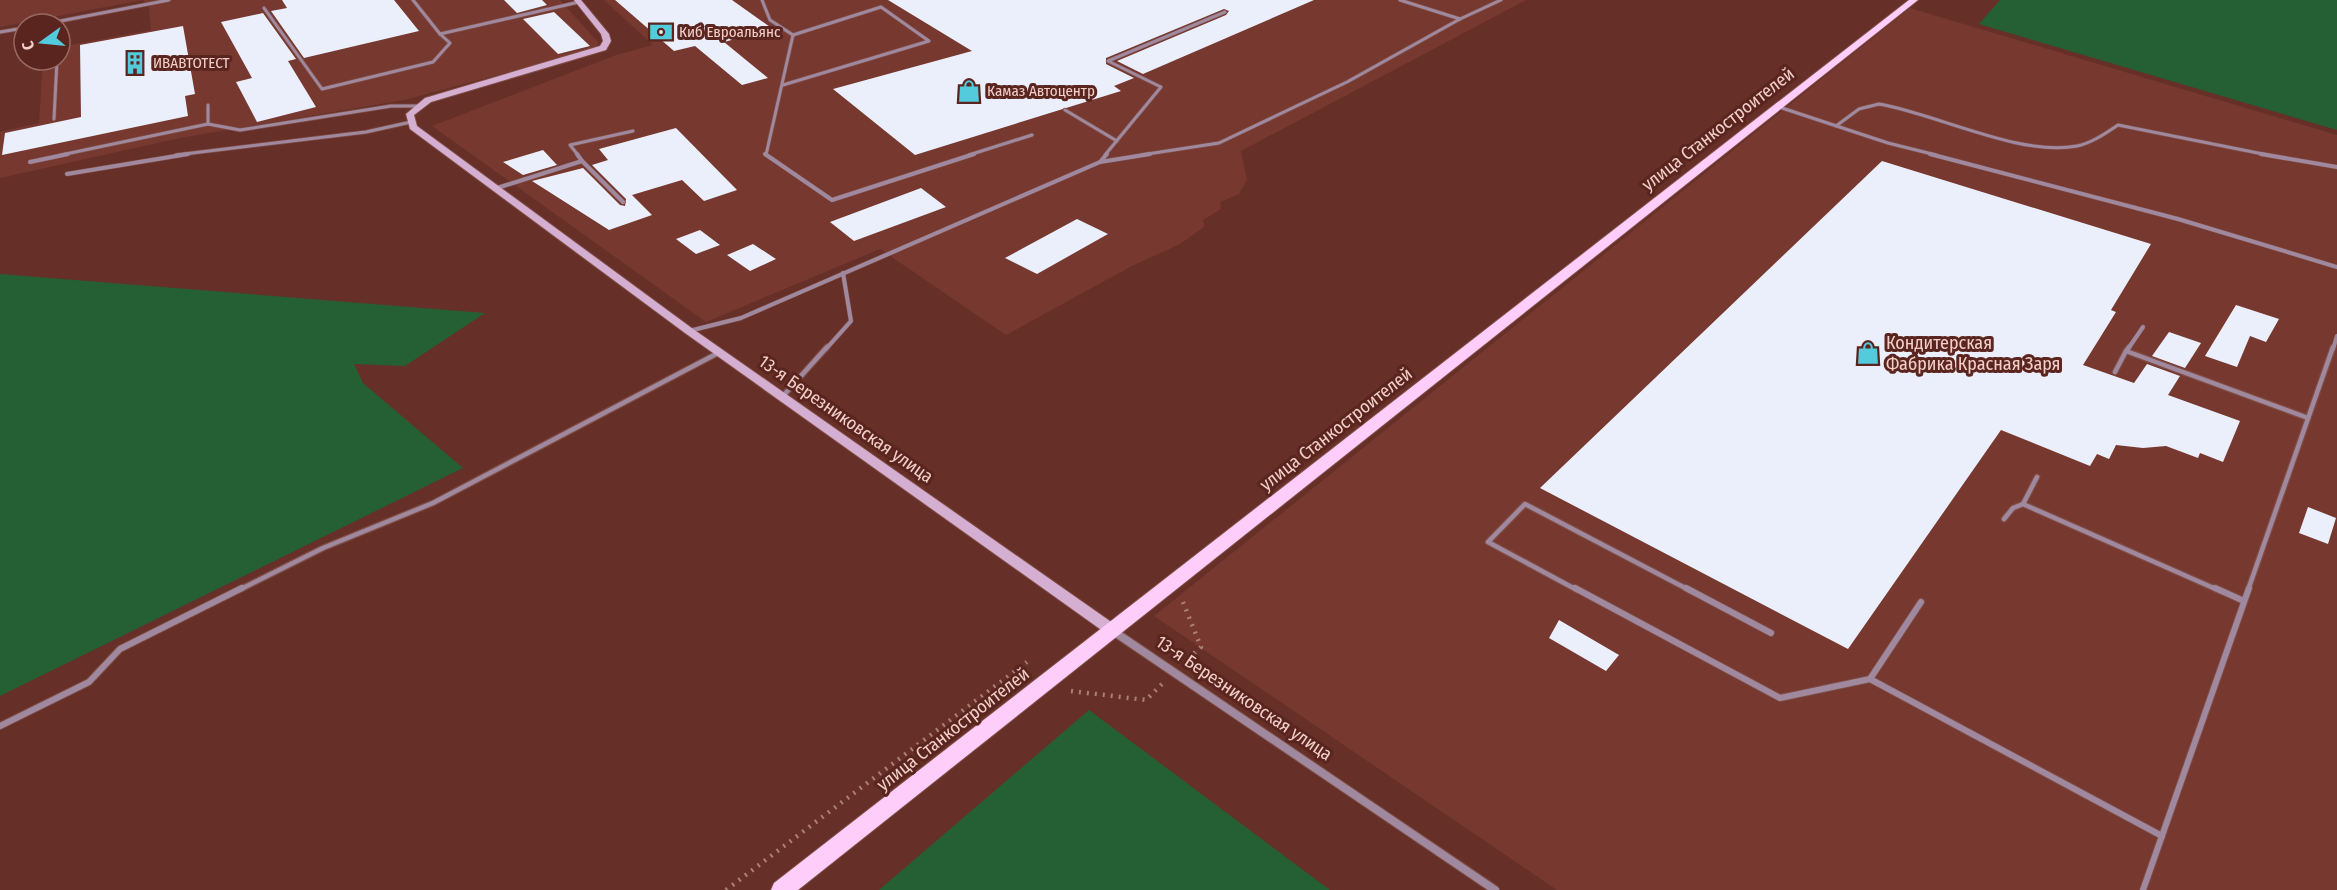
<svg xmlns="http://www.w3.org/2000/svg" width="2337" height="890" viewBox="0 0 2337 890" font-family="'Fira Sans Condensed',sans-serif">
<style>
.built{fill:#76382f}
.green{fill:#255f34}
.building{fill:#ebeffb}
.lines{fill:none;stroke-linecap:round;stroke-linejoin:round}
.lane-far3-casing{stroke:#7f4d45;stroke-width:4.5}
.lane-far2-casing{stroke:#7f4d45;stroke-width:5}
.lane-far1-casing{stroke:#7f4d45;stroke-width:7}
.lane-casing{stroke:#7f4d45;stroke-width:8}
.street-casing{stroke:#7f4d45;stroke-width:10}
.secondary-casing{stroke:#7f4d45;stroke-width:2}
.primary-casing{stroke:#7f4d45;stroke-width:2}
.path{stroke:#ab7e77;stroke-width:4.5;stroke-dasharray:2 6;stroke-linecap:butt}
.lane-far3{stroke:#a0889e;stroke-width:3}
.lane-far2{stroke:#a0889e;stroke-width:4}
.lane-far1{stroke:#a0889e;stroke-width:4.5}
.lane{stroke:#a0889e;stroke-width:6}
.street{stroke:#a0889e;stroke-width:8}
.secondary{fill:#d5afd1;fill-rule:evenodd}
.primary{fill:#fecdf9;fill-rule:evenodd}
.labels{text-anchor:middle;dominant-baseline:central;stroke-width:6;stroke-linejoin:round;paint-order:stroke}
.far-poi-label{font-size:15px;fill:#f2cfc9;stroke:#5a251e;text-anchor:start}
.street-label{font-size:18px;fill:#f2cfc9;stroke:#5a251e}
.poi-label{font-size:18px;fill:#f2cfc9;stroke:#5a251e;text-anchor:start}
</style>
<rect width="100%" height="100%" fill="#663028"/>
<g class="built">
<polygon points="0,0 560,0 599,43 595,48 561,58 404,100 180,138 0,178 0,132 39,123 43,60 60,60 60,47 151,30 149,6 143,0 0,27"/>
<polygon points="604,0 1526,0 1241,151 1247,180 1239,194 1220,202 1221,209 1203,220 1204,227 1180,244 1132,266 1006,335 880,249 706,322 432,126 616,55 653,45"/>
<polygon points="1910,8 2337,135 2337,890 1557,890 1154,616"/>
</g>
<g class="green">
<polygon points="2000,0 2337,0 2337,130 1979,24"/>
<polygon points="0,274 485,313 405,366 354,364 363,383 463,468 0,696"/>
<polygon points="1089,710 1330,890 879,890"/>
</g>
<g class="building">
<polygon points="282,0 394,0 419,31 304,58 271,11 287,8"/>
<polygon points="504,0 542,0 547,5 517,13"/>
<polygon points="615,0 732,0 773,29 724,42 768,78 742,85 695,46 674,51"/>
<polygon points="888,0 1314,0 1143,74 1117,61 1226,15 1229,11 1224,9 1106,58 1106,64 1134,78 1114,86 1121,91 915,155 833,89 972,51"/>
<polygon points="554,12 590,46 558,54 523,19"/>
<polygon points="263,13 296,59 288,61 316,107 257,122 236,82 252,78 221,22"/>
<polygon points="183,26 195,94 185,96 188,116 2,155 5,133 81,117 80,45"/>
<polygon points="676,128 737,190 704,201 682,180 632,195 652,215 609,230 532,181 583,168 620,205 625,206 626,199 592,165 608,160 599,149"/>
<polygon points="543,150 557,165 523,175 503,162"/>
<polygon points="1882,161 2151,244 2111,310 2116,312 2083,365 2134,383 2147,364 2180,376 2168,395 2240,421 2223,462 2200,453 2198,458 2166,446 2143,448 2116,445 2109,459 2097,454 2090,466 2001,430 1848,649 1540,488"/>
<polygon points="921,188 946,207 854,241 830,222"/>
<polygon points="1077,219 1108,234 1037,274 1005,258"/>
<polygon points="700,230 720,245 696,254 676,239"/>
<polygon points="753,244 776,259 750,271 727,255"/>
<polygon points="2236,305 2279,319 2266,342 2250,336 2237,367 2205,356"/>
<polygon points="2169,332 2201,343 2185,368 2152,356"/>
<polygon points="2308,507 2336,518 2328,544 2299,533"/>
<polygon points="1559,620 1619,655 1606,671 1549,638"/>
</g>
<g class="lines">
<g class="lane-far3-casing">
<g id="lane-far3">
<polyline points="413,0 440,34 579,2"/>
<polyline points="762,0 770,20 793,35 766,155"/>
<polyline points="1400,0 1460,19"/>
<polyline points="264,8 322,89 433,62 450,43 440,34"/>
<polyline points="45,24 169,0"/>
<polyline points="0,32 24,28"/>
<polyline points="783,85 929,41 881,7 793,35"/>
<polyline points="208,105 208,124"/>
<polyline points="1779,107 1888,143 1936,155"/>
<polyline points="1065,110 1117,141"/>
<polyline points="54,119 57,60"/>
<path d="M 1836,126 L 1859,109 L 1879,104 C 1937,114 2020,157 2077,146 C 2092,143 2106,133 2118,125 L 2268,155"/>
<polyline points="61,155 208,124 240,130 391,106 418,106"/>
<polyline points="176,155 366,132 411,122"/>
<polyline points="578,155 570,145 633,131"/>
<polyline points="969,155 1032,135"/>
<polyline points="1105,155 1161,87 1108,61 1225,12"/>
<polyline points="1141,155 1219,143 1347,82 1460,19 1501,0"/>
</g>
</g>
<g class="lane-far2-casing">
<g id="lane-far2">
<polyline points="577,154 582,161"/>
<polyline points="765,154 832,200 974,154"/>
<polyline points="1930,154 2178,219 2337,267"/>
<polyline points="2261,154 2337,167"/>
<polyline points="30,162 68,154"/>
<polyline points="1100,162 1107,154"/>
<polyline points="67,174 188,154"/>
<polyline points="494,189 582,161 623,202"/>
<polyline points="689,331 741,318 1100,162 1150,154"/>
<polyline points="826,349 851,321 843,273"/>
<polyline points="2128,349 2143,327"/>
<polyline points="2333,349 2337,336"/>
</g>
</g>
<g class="lane-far1-casing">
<g id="lane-far1">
<polyline points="2126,351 2129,347"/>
<polyline points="2115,372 2126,351 2308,418"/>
<polyline points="783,396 827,347"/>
<polyline points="2037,477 2023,504 2218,590"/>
<polyline points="2004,519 2013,508 2023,504"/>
<polyline points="239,590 323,548 433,503 720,352"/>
<polyline points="1577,590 1488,542 1525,504 1689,590"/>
<polyline points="2248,590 2333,347"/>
</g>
</g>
<g class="lane-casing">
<g id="lane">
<polyline points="1575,588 1780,698 1870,679 2162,836"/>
<polyline points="1686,588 1771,633"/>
<polyline points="2215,588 2244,601"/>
<polyline points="1870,679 1921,602"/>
<polyline points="0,726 89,682 120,649 242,588"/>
<polyline points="2143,890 2249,588"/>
</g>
</g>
<g class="street-casing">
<polyline id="street" points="1113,631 1495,890"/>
</g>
<g class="secondary-casing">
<polygon id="secondary" points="574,0 581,0 609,34 611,41 606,50 431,102 414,115 417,126 693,329 1117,626 1119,630 1117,634 1112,635 1107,634 685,333 410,129 406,114 425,98 600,46 603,41 601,34"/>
</g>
<g class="primary-casing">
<polygon id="primary" points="1909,0 1918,0 798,890 771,890 774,883"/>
</g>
<g class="path">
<polyline points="1183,602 1201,647 1187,660"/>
<polyline points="1071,691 1146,700 1162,684"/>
<polyline points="726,890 1027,662"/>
</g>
<use href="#lane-far3" class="lane-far3"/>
<use href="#lane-far2" class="lane-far2"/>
<use href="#lane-far1" class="lane-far1"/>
<use href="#lane" class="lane"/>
<use href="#street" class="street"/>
<use href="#secondary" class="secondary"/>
<use href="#primary" class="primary"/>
</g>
<defs>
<g id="bank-bare" transform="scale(1.8)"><path d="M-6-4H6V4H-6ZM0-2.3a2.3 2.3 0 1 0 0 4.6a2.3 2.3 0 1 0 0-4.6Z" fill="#54cadd" stroke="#5a251e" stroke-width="2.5" paint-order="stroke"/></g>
<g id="building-bare" transform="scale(1.8)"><path d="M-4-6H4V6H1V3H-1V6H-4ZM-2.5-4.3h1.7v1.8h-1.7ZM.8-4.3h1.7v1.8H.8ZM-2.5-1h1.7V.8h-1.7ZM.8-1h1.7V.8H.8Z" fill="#54cadd" stroke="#5a251e" stroke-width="2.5" paint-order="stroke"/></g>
<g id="shop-bare" transform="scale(1.8)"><path d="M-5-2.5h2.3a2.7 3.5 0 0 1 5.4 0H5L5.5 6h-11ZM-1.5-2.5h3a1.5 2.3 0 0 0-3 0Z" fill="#54cadd" stroke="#5a251e" stroke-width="2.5" paint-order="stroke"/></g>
</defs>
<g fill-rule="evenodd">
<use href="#bank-bare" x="661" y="32"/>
<use href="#building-bare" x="135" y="63"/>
<use href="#shop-bare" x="969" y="91"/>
<use href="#shop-bare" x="1868" y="353"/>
</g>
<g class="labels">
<g class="far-poi-label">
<text x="679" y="32">Киб Евроальянс</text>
<text x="153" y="63">ИВАВТОТЕСТ</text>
<text x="987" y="91">Камаз Автоцентр</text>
</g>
<g class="street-label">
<text transform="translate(1718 129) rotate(-38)">улица Станкостроителей</text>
<text transform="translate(846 419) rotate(35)">13-я Березниковская улица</text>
<text transform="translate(1336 429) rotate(-38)">улица Станкостроителей</text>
<text transform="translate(1244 698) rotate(34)">13-я Березниковская улица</text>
<text transform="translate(953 729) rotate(-38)">улица Станкостроителей</text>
</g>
<g class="poi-label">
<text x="1886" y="343">Кондитерская<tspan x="1886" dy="21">Фабрика Красная Заря</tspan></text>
</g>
</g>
<g transform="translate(42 42) rotate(255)"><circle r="28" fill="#5a251e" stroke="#976962" stroke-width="1.5"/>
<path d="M0-4.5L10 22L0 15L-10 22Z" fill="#54cadd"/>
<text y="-9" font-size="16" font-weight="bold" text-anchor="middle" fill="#f2cfc9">С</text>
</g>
</svg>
